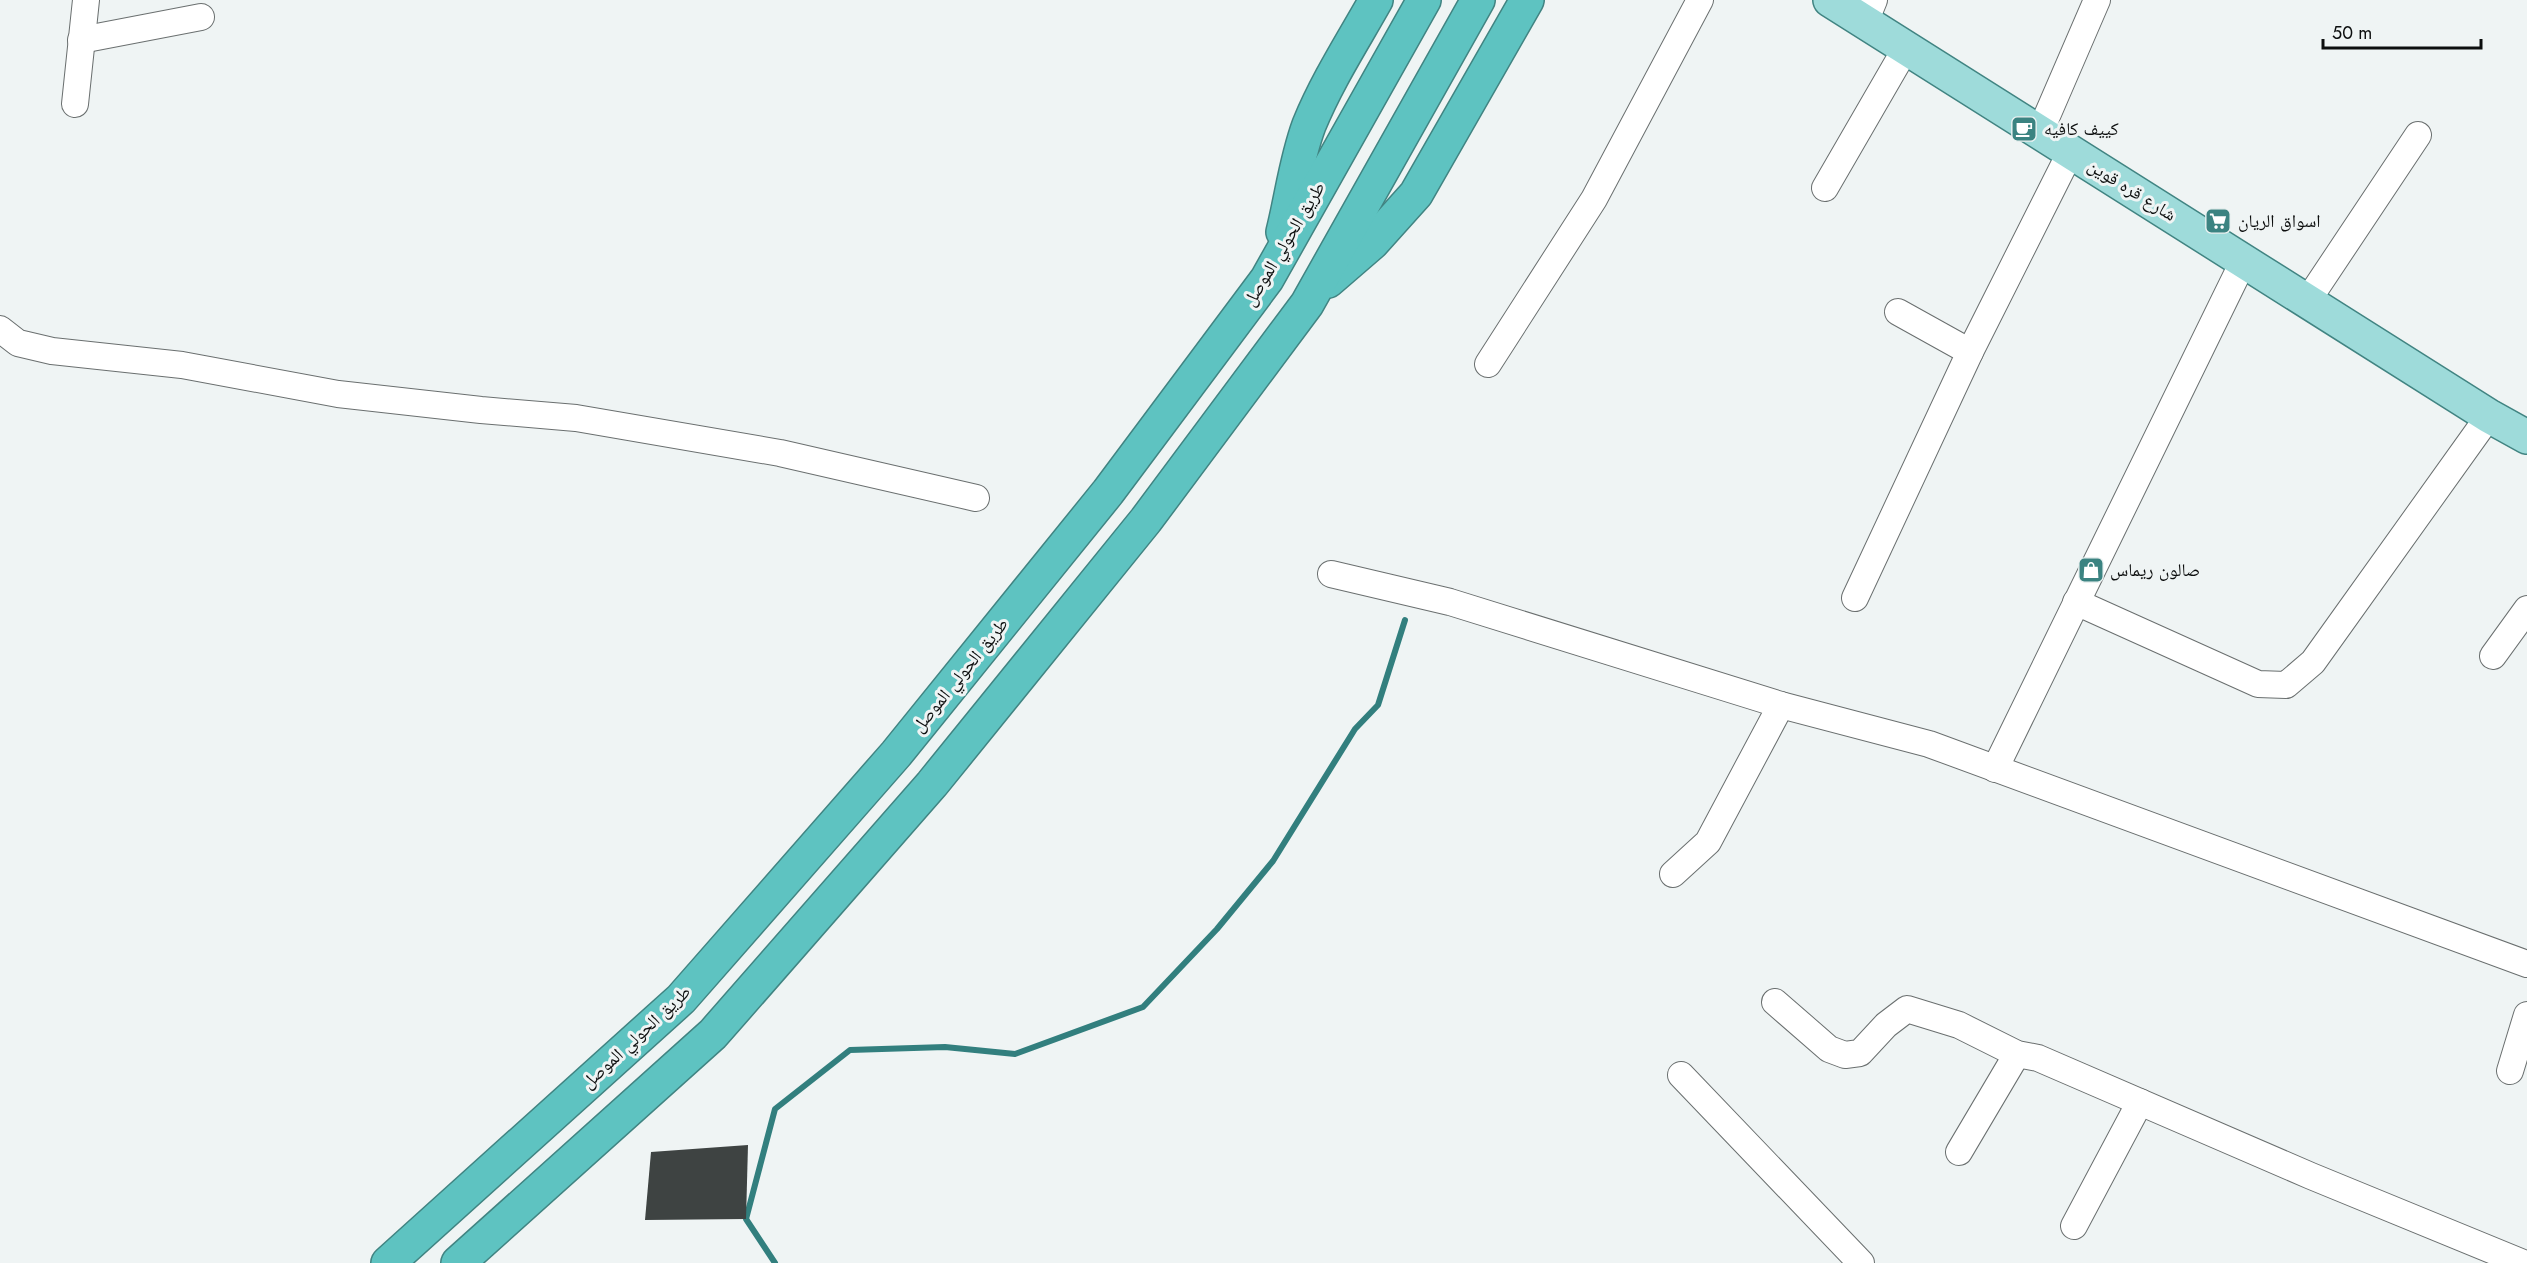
<svg xmlns="http://www.w3.org/2000/svg" width="2527" height="1263" viewBox="0 0 2527 1263" font-family="Jost,'Noto Naskh Arabic',sans-serif">
<style>
.lines{fill:none;stroke-linecap:round;stroke-linejoin:round}
.stream{stroke:#327f7e;stroke-width:6}
.building{fill:#3e4342}
.minor-casing{stroke:#6a6f6f;stroke-width:28}
.primary-casing{stroke:#418482;stroke-width:36}
.motorway-casing{stroke:#418482;stroke-width:36}
.minor{stroke:#fff;stroke-width:26}
.primary{stroke:#9edbda;stroke-width:33}
.motorway{stroke:#5ec3c1;stroke-width:33}
.labels{text-anchor:middle;dominant-baseline:central;stroke-width:6;stroke-linejoin:round;paint-order:stroke}
.poi-label{font-size:18px;fill:#0c0e0e;stroke:#eff4f4;text-anchor:start}
.street-label{font-size:18px;fill:#0c0e0e;stroke:#eff4f4}
</style>
<rect width="100%" height="100%" fill="#eff4f4"/>
<g class="lines">
<polyline class="stream" points="775,1263 746,1219 775,1109 850,1050 945,1047 1015,1054 1143,1007 1217,929 1273,861 1355,729 1378,705 1405,620"/>
</g>
<polygon class="building" points="748,1145 746,1219 645,1220 651,1152"/>
<g class="lines">
<g class="minor-casing">
<g id="minor">
<polyline points="1865,22 1874,0"/>
<polyline points="81,40 201,17"/>
<polyline points="75,104 86,0"/>
<polyline points="2040,132 2097,0"/>
<polyline points="1825,188 1906,48"/>
<polyline points="2308,300 2418,135"/>
<polyline points="1898,312 1970,352"/>
<polyline points="0,329 18,343 52,351 182,365 338,394 481,410 576,418 780,453 976,498"/>
<polyline points="1488,364 1594,199 1700,0"/>
<polyline points="1331,574 1450,602 1781,705 1929,744 2527,964"/>
<polyline points="1855,598 1970,352 2071,151"/>
<polyline points="2076,602 2258,684 2286,685 2313,662 2489,416"/>
<polyline points="2493,656 2527,609"/>
<polyline points="1995,769 2244,260"/>
<polyline points="1673,874 1708,842 1781,705"/>
<polyline points="1775,1002 1829,1049 1845,1055 1860,1053 1886,1025 1907,1009 1959,1025 2017,1054 2038,1058 2311,1176 2523,1263"/>
<polyline points="2510,1071 2527,1015"/>
<polyline points="1681,1075 1861,1263"/>
<polyline points="1959,1152 2017,1054"/>
<polyline points="2074,1226 2140,1102"/>
</g>
</g>
<g class="primary-casing">
<polyline id="primary" points="1830,0 2489,416 2527,437"/>
</g>
<g class="motorway-casing">
<g id="motorway">
<path d="M 1283,232 C 1292,196 1296,160 1309,125 C 1327,81 1353,41 1376,0"/>
<polyline points="1328,281 1372,243 1416,194 1527,0"/>
<polyline points="388,1263 681,999 896,754 1108,492 1267,279 1424,0"/>
<polyline points="458,1263 713,1034 932,784 1146,520 1307,304 1478,0"/>
</g>
</g>
<use href="#minor" class="minor"/>
<use href="#primary" class="primary"/>
<use href="#motorway" class="motorway"/>
</g>
<defs>
<g id="cafe-square" transform="scale(1.35)"><rect x="-9" y="-9" width="18" height="18" rx="4" fill="#3b8381" stroke="#eff4f4"/><path d="M-5.5-4.5H6V0H3Q3 3.5 0 3.5H-2.5Q-5.5 3.5-5.5 0ZM3-3.2v2h1.7v-2ZM-6 4.5H4V6H-6Z" fill="#fff"/></g>
<g id="supermarket-square" transform="scale(1.35)"><rect x="-9" y="-9" width="18" height="18" rx="4" fill="#3b8381" stroke="#eff4f4"/><path d="M-6-5.5h2.5l.6 2H6L4.5 2H-2.5L-4.4-4H-6ZM-1.5 3.2a1.3 1.3 0 1 0 .1 0ZM3 3.2a1.3 1.3 0 1 0 .1 0Z" fill="#fff"/></g>
<g id="shop-square" transform="scale(1.35)"><rect x="-9" y="-9" width="18" height="18" rx="4" fill="#3b8381" stroke="#eff4f4"/><path d="M-5-2.5h2.3a2.7 3.5 0 0 1 5.4 0H5L5.5 6h-11ZM-1.5-2.5h3a1.5 2.3 0 0 0-3 0Z" fill="#fff"/></g>
</defs>
<g fill-rule="evenodd">
<use href="#cafe-square" x="2024" y="129"/>
<use href="#supermarket-square" x="2218" y="221"/>
<use href="#shop-square" x="2091" y="570"/>
</g>
<g class="labels">
<g class="poi-label">
<text x="2044" y="129">كييف كافيه</text>
<text x="2238" y="221">اسواق الريان</text>
<text x="2110" y="570">صالون ريماس</text>
</g>
<g class="street-label">
<text transform="translate(2132 190) rotate(32)">شارع قره قوين</text>
<text transform="translate(1284 244) rotate(-59)">طريق الحولي الموصل</text>
<text transform="translate(960 675) rotate(-51)">طريق الحولي الموصل</text>
<text transform="translate(636 1037) rotate(-43)">طريق الحولي الموصل</text>
</g>
</g>
<path d="M2323 39v9h158v-9" fill="none" stroke="#0c0e0e" stroke-width="3"/>
<text x="2332" y="39" font-size="18" fill="#0c0e0e" stroke="#eff4f4" stroke-width="4.5" paint-order="stroke">50 m</text>
</svg>
